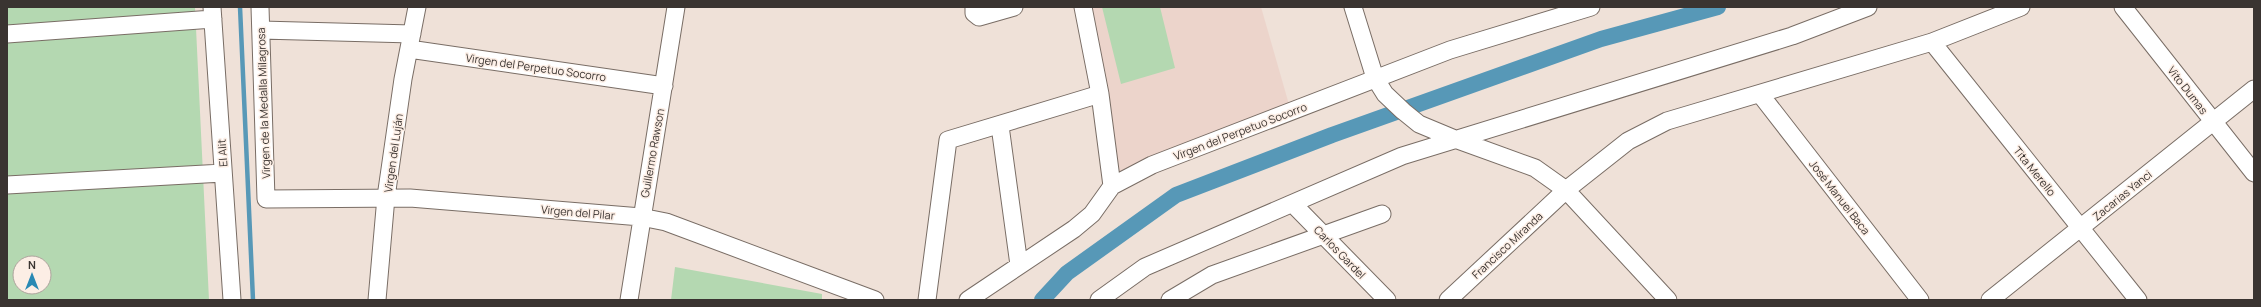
<svg xmlns="http://www.w3.org/2000/svg" width="2261" height="307" font-family="Manrope,sans-serif">
<rect width="100%" height="100%" fill="#efe1d8"/>
<path fill="#ecd4cb" d="M1086,7H1261L1290,108L1118,179Z"/>
<path fill="#b4d8b1" fill-rule="evenodd" d="M7,7H195L209,300H7ZM20,263H44V287H20Z
M1102,7H1160L1175,68L1121,84Z
M675,267L822,294V300H671Z"/>
<g fill="none" stroke-linecap="round" stroke-linejoin="round">
<path stroke="#5798b7" stroke-width="4.5" d="M240,7L253,300"/>
<path stroke="#5798b7" stroke-width="16" d="M1042,300L1067,273L1176,195L1332,135L1601,39L1718,7"/>
<defs>
<path id="minor" d="M212,7L232,300
M260,7L266,199L410,198L641,217L666,222L875,300
M974,7V13L979,17L1014,7
M1083,7L1100,94L1112,186
M1353,7L1375,78L1385,94L1403,111L1419,124L1455,139L1535,168L1566,190L1668,300
M2123,7L2254,173
M261,30L412,34
M7,34L213,19
M1932,42L2138,300
M409,49L664,86
M1760,94L1920,300
M1000,126L1019,265
M7,185L223,173
M1293,204L1387,300
M377,300L386,197L403,79L417,7
M629,300L676,7
M927,300L948,140L1100,94
M968,300L1074,229L1092,214L1112,186L1152,165L1450,50L1591,7
M1099,300L1145,267L1402,156L1792,36L1868,7
M1170,300L1212,275L1382,214
M1448,300L1566,190L1628,141L1667,121L1932,42L2021,7
M1990,300L2254,89"/>
</defs>
<use href="#minor" stroke="#796d65" stroke-width="19"/>
<use href="#minor" stroke="#fff" stroke-width="17"/>
</g>
<g text-anchor="middle" dominant-baseline="central" stroke-width="3" stroke-linejoin="round" paint-order="stroke">
<g font-size="11" fill="#3a3431" stroke="#fceee5">
<text transform="translate(536 67) rotate(8)">Virgen del Perpetuo Socorro</text>
<text transform="translate(2188 90) rotate(52)">Vito Dumas</text>
<text transform="translate(263 103) rotate(-92)">Virgen de la Medalla Milagrosa</text>
<text transform="translate(1240 131) rotate(-21)">Virgen del Perpetuo Socorro</text>
<text transform="translate(222 153) rotate(-94)">El Alit</text>
<text transform="translate(393 153) rotate(-82)">Virgen del Luján</text>
<text transform="translate(652 153) rotate(-80)">Guillermo Rawson</text>
<text transform="translate(2035 171) rotate(51)">Tita Merello</text>
<text transform="translate(2122 195) rotate(-39)">Zacarias Yanci</text>
<text transform="translate(1840 197) rotate(52)">José Manuel Baca</text>
<text transform="translate(578 212) rotate(5)">Virgen del Pilar</text>
<text transform="translate(1507 245) rotate(-43)">Francisco Miranda</text>
<text transform="translate(1340 252) rotate(46)">Carlos Gardel</text>
</g>
</g>
<rect width="2261" height="307" fill="none" stroke="#3a3431" stroke-width="16"/>
<g transform="translate(32 275)"><circle r="19" fill="#fceee5" stroke="#aea49d"/>
<path d="M0-3L7 15L0 10L-7 15Z" fill="#2989b4"/>
<text y="-6" font-size="11" font-weight="bold" text-anchor="middle" fill="#3a3431">N</text>
</g>
</svg>
